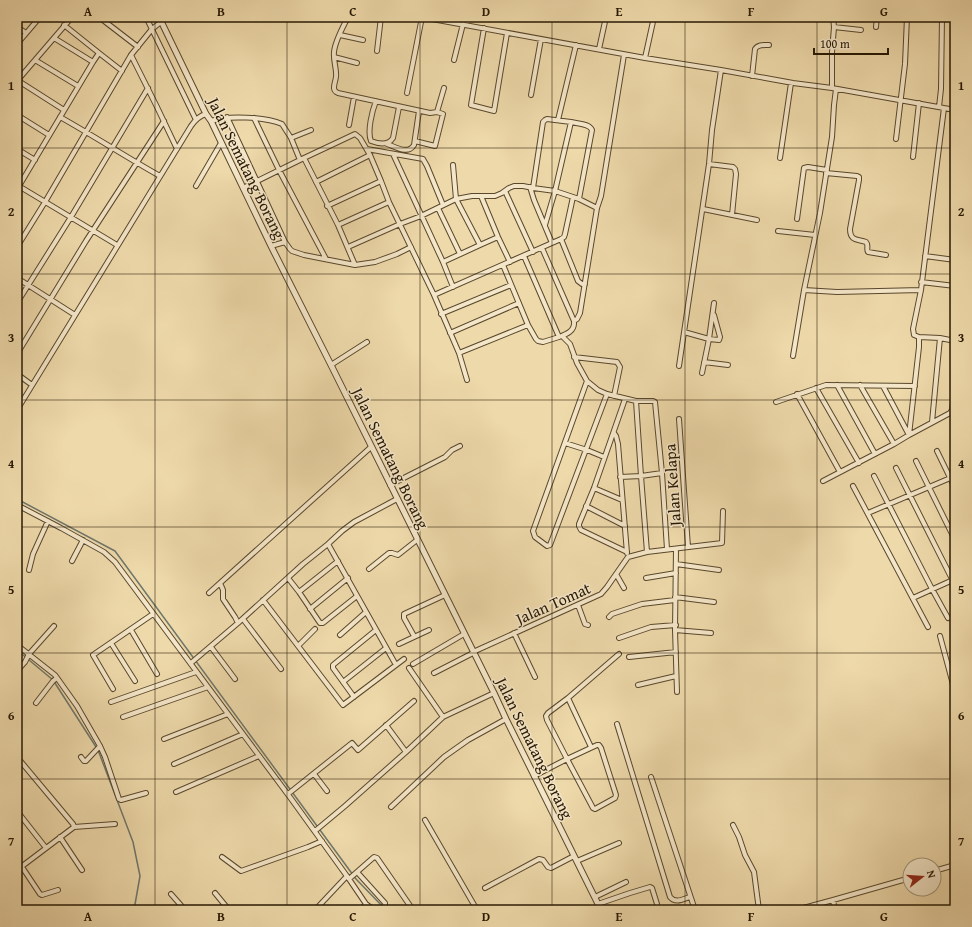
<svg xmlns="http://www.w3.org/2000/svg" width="972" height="927" font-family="'Gentium Book Plus',serif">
<rect width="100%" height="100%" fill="#eed9aa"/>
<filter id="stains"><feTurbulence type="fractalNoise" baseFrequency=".005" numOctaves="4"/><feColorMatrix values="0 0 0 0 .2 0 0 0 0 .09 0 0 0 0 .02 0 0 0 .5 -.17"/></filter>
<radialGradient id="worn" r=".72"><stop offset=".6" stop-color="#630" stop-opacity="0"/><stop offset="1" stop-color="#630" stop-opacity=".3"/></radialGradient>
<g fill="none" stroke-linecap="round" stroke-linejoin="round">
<path stroke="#6e776d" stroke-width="1.5" d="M17,499L115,551L356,879L386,910
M17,650L53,680L98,750L133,842L140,876L134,910"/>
<defs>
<path id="minor" d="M30,17L36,21
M99,17L138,47
M146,17L196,120
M348,17C343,27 335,41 334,52C333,61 337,69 336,77C335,84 331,90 338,93L430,113L437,112L444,88
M421,17L645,58L721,70L793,83L832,88L955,110
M64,25L99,53
M17,27L26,33
M834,27L861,30
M876,27L877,17
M484,28L471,105L494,111L507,33
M340,35L363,40
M54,38L93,62
M17,44L40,17
M599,49L606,17
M377,51L381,17
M131,55L157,107L177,149
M334,57L357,63
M645,58L654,17
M35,60L78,86
M454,60L463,24
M752,76L755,49C758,44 764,45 769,45
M17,80L64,110
M17,81L72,17
M832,88V52L834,27L833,17
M407,93L422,17
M531,95L541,39
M376,101C372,111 367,132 371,141C379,144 388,146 393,138L399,107
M939,107L941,89L942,17
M17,115L49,135
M60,117C94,136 126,157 160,176
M227,117L285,242L290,249L292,251L304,255L355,265L375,262L397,254L411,247
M254,118L279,170L326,259
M558,120L576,45
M211,121C228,115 265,117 282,124L291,138L300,160
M571,122C578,124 589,123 592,130L579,199
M349,125L354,97
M291,138L311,130
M896,139L905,64L907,17
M415,141L435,146L443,114L437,112
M387,144C396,147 408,155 414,145L419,111
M17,149L35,160
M367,149L423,159L427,166L443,205
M393,154L443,262L480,245L456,199L453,165
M913,157L919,103
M304,158L355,134L360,138L370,155L381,181L389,202L434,295L561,239L564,237L565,234L573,197
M780,158L791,83
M709,164L733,167L735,169L736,174L732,215
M826,173L857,176L859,177V180L850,229C850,241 857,239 866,242C869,245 866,249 868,252L886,255
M316,182L370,155
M17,185L117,245
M19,186L93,62L99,53L122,71
M196,186L221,143
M530,187L534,200L552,243
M243,188L247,186L304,158L338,225L355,265
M505,191L533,252
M481,196H495L502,193L509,188L514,186H523L533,188L555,191L571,122L547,119L545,120L543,122L533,188
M327,206L381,181
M438,208L460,254
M703,209L757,220
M797,219L804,168L808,167L827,170
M338,225L389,202
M545,225L555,191L579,199L597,208L601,196L624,55
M778,231L815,235
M561,239L578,281L582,284H585
M480,245L498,237
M271,246L285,242
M17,247L45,202L131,55L152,29L161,22
M348,247L400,224L421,216L456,199L472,196H481L498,237L510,262
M542,248L574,321L577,319L580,313L597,208
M524,256L559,337C567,334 575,331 574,321
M925,256L955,260
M443,262L453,287
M503,265L528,325L536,339L538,341L543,342L559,337
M17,278L75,315
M921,282L955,286
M804,290L837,292L921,290L944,108
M434,295L459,353L528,325
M17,303L71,217L148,88
M441,314L511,285
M684,332L709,339L719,340L720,337L714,315
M450,333L519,303
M562,336L570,344L577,363L587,381L598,390L607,394L636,401H653L655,402L662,473L667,549
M919,337L940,338L955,341
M459,353L467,380
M17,354L86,241L164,121
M793,356L804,290L820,213L832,137L834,105L836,89
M574,357L617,362L620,367L614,396
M704,362L728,365
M331,365L367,342
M679,366L709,164L712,130L721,70
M702,373L709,339L714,303
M17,374L32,385
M587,381L533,531L535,537L547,546L550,545L607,394
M837,385L875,454
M860,385L894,444
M883,386L909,435L950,413L952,410L955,387
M816,388L859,463
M797,394L840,472
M625,399L594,488L579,524V526L581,530L627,552
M636,401L641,476L647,552
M776,402L826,385L915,386
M17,410L191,126C195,120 199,116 206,114
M679,419L688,547
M932,422L940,338
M614,433L616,436L618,444L627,553
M565,443L587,450L604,457
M937,451L955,488
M916,461L955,540
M896,468L955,585
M874,476L932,589L948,618
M620,477L641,476L662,473
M823,481L894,444L909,435L919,347V337L914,335L913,329L921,290
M390,485L445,457L452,450L460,446
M853,486L928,627
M594,488L622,500
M17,505L61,528L104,552L115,562L292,800L349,879L366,904L374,910
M586,506L625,526
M868,513L955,476
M328,544L396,665
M676,549L675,630L677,692
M72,561L83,540
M676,564L719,570
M369,569L389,553H392L398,555L417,540
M29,570L33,554L48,521
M616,574L624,588
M288,578L299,592L320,623H323L357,596
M646,578L676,573
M220,583L223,590V599L235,617L238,623
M299,592L338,561
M209,593L371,447
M675,597L714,602
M913,598L955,579
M263,600L343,705L404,659
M578,605L585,624L588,625
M310,609L348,578
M609,617L612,614L642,604L675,600
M243,619L281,669
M131,630L157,674
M675,630L711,633
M514,633L535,677
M340,635L366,612
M414,636L404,618V614L445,595
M940,636L955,692
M619,638L651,627L676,625
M111,643L135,681
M399,644L429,630
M17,645L55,675L77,706L100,746L105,757L119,799L121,800L146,793
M298,646L315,629
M211,647L235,679
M473,652L601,594L607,587L628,557L647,552L722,543L723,511
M629,657L676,652
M191,663L238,623L303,564L328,544L342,531L354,522L397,499
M413,664L464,634
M409,668L443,717
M17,671L25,662L29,654L54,626
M434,673L473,653
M343,682L386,648
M638,685L676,676
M113,689L93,655L153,614
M354,697L333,668V665L376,630
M568,698L591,747
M111,702L196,672
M36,703L53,681L57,678
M123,717L208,687
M617,724L670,897C676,904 683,899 690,897
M386,725L406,752L443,717L494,693
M164,739L228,714
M597,745H599L601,748L616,795L615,798L595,809L593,808L567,759Z
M17,757L73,824L74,827L17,870
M81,757L84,761H86L100,746
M174,764L243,734
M314,774L327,791
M534,776L567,759L547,720L546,716L548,713L568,698L619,654
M651,777L695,910
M176,792L259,756
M288,794L352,743L358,750L414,701
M391,807L444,757L468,740L506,719
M17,811L46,848
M425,820L477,910
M733,825L739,837L745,855L754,872L759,910
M74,827L115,824
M315,831L345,806L406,752
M60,837L82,870
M222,857L241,871L308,847L322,841
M577,861L619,843
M22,867L40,894L42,895L58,890
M934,871L955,865
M357,872L385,903V907L381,910
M349,879L374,857L377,858L413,910
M485,888L539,859L543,860L548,867L551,868L574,856
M215,893L229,910
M171,894L185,910
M595,897L626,882
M833,900L835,910
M598,904L630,893L650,887L652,888L657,904
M315,910L347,876
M361,910L366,904
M796,910L833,900L910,878"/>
<path id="tertiary" d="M159,17L206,114L211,121L271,246L331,365L494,693L506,719L601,910"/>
</defs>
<use href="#minor" stroke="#59482d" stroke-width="6"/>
<use href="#tertiary" stroke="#59482d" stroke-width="7"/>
<use href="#minor" stroke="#f4e6c8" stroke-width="4"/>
<use href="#tertiary" stroke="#f4e6c8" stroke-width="5"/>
</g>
<path fill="none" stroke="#271803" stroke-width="1" stroke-opacity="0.55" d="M155,17V910M287,17V910M420,17V910M552,17V910M685,17V910M817,17V910M17,148H955M17,274H955M17,400H955M17,527H955M17,653H955M17,779H955"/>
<g text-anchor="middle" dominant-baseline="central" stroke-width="3" stroke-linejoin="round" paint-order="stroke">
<g font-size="16" fill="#271803" stroke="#f4e6c8">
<text transform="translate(247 168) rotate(64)">Jalan Sematang Borang</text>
<text transform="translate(391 458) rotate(64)">Jalan Sematang Borang</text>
<text transform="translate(672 485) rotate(-94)">Jalan Kelapa</text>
<text transform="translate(553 603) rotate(-24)">Jalan Tomat</text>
<text transform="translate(535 748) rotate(64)">Jalan Sematang Borang</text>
</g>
</g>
<rect width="972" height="927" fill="none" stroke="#eed9aa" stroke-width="44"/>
<g transform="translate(922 877) rotate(73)"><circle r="19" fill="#f4e6c8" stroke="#a29479"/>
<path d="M0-3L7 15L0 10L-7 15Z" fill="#8f2418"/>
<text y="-6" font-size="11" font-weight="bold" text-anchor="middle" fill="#271803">N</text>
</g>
<path d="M814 48v6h74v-6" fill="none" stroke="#271803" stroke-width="2"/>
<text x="820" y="48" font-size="12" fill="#271803" stroke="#f4e6c8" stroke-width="3" paint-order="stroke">100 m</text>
<rect x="22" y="22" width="928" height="883" fill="none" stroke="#271803" stroke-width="1.5"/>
<g font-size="13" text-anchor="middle" font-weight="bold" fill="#271803">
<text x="88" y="16">A</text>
<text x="221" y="16">B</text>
<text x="353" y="16">C</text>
<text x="486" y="16">D</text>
<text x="619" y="16">E</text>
<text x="751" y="16">F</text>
<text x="884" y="16">G</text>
<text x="11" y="90">1</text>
<text x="961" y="90">1</text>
<text x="11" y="216">2</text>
<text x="961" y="216">2</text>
<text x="11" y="342">3</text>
<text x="961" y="342">3</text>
<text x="11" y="468">4</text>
<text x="961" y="468">4</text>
<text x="11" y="594">5</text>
<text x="961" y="594">5</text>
<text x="11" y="720">6</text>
<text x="961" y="720">6</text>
<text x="11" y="846">7</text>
<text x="961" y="846">7</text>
<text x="88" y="921">A</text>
<text x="221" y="921">B</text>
<text x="353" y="921">C</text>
<text x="486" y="921">D</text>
<text x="619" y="921">E</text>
<text x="751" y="921">F</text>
<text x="884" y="921">G</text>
</g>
<rect width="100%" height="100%" filter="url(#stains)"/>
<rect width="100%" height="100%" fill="url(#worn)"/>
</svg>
